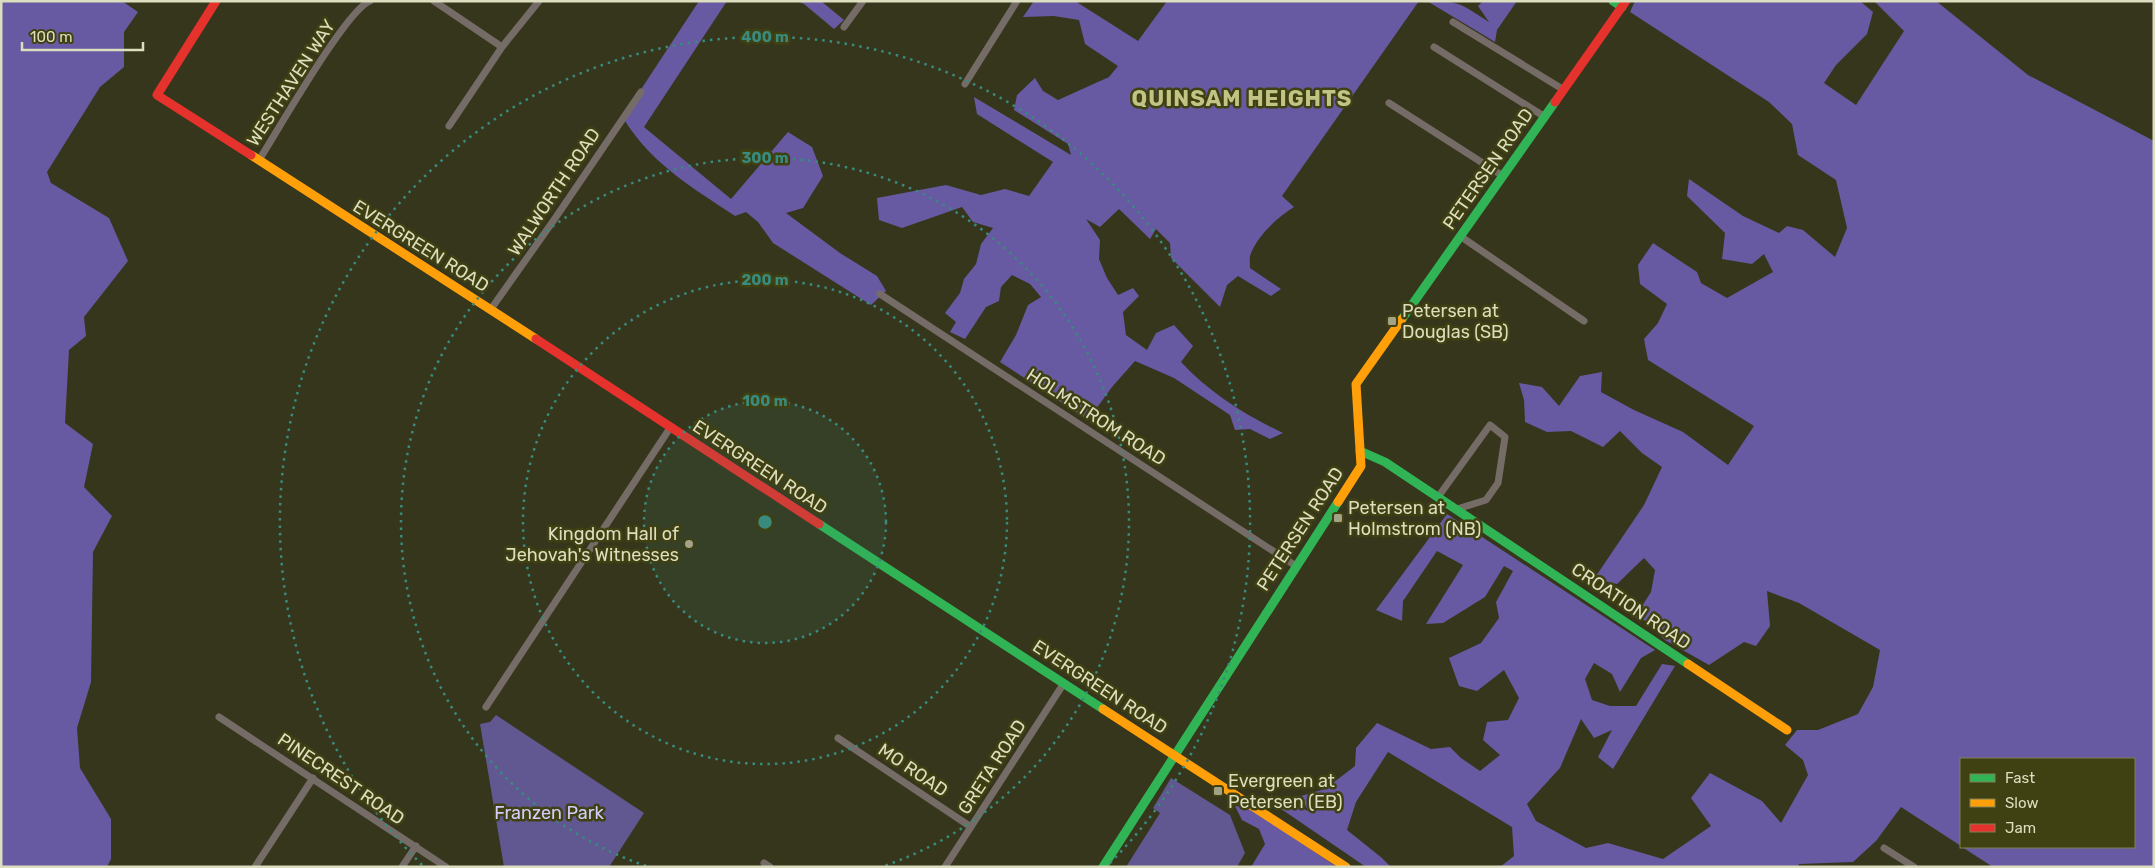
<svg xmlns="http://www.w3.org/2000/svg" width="2155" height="868" font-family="Rubik,sans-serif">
<rect width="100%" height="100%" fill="#36361c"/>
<path fill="#615791" d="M496,715L644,813L609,867H504L480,724L490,722Z
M1171,778L1230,815L1245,853L1237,867H1126L1160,813L1153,808Z"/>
<path fill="#6759a2" d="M1,1H122L138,12L124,32V67L100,87L47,172L51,183L109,218L128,261L84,317L86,336L69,350L65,423L93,444L84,487L112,516L93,552L91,682L77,728L80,768L111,819V859L107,867H1Z
M699,1H727L644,127L731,199L788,132L812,147L823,176L803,208L786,213L840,253L877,276L886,291L871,305L773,243L758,222L746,212L735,216C693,188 653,165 625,121L638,94Z
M797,1H821L844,20L834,29L804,4Z
M1034,1H1075L1138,41L1167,1H1419L1282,196L1294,207C1278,217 1259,234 1251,253C1249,257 1250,264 1250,268L1281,289L1271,296L1238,276L1227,285L1220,307L1171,258L1170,243L1156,229L1150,239L1119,209L1100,227L1086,219L1100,240L1099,259L1107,278L1118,295L1133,288L1139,296L1123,312L1126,335L1147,350L1156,333L1174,325L1193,346L1181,362C1210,393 1245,415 1283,433L1270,439L1250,429L1235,430L1230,415L1174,378L1135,361L1112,387L1088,420L1000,362L1016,335L1028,305L1041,297L1030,284L1012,275L1001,287L999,301L986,307L965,339L950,332L956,322L945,313L960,293L964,279L976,264L981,244L993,228L973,222L962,207L902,228L879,220L877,198L946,185L981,195L1005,189L1029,196L1053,162L977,114L974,97L1071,155L1068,144L1014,110L1017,95L1035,78L1043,91L1058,100L1109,77L1118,66L1085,44L1079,20L1054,16L1023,17Z
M1427,1C1461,1 1461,4 1489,22L1478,6L1483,1H1517L1497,30L1495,42Z
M1635,1H1860L1873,12L1867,34L1836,65L1824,83L1856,105L1904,31L1874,1H1936L2028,75L2154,141V867H1993L1962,847H2134V759H1961V846L1901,807L1876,841L1853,862L1799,864L1798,867H1500L1514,856L1512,827L1388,752L1356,802L1347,830L1382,858L1391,867H1366L1271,802V795L1308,811L1301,796L1325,789L1355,766L1356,748L1377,723L1431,749L1450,747L1461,758L1480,771L1500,755L1483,740L1487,722L1508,720L1519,698L1504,670L1477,691L1459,686L1449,658L1481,643L1499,618L1496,602L1513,571L1504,566L1485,597L1443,623L1426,624L1463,565L1437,551L1403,601L1402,621L1376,610L1447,514L1655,650L1641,658L1620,692L1612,674L1594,663L1585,679L1592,700L1610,706H1636L1662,664L1675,666L1613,769L1598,757L1612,730L1594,738L1581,719L1560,768L1527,804L1536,821L1586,848L1608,843L1663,859L1711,826L1691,798L1710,773L1762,801L1781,823L1808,775L1803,760L1785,745L1797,730H1818L1858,714L1873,687L1880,650L1799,603L1767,591L1770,626L1756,646L1744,642L1709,665L1665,640L1646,621L1635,617L1651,592L1655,570L1644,558L1617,584L1594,579L1644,505L1662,467L1642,453L1620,431L1603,447L1571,431L1547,432L1525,422L1524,400L1519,383L1542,387L1559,406L1580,376L1602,372L1601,392L1634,410L1683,432L1728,465L1754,426L1648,360L1644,339L1658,323L1667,304L1640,284L1638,265L1653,243L1697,272L1701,283L1727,298L1773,272L1764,254L1752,264L1722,259L1725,233L1687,196L1689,179L1743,216L1779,233L1787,226L1803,230L1835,257L1847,228L1836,180L1798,155L1792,124L1769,102L1630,12Z
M1235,806L1249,808L1337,867H1251L1265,844L1259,829L1242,820Z"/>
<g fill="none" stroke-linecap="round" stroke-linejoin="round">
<path stroke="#766c67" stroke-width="7" d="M434,1L502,47
M1453,22L1564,90
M844,27L863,1
M1434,47L1545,117
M965,84L1017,1
M1389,103L1503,176
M449,126L502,47L539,1
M259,160C277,132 346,10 370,1
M1460,236L1584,321
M880,294L1296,566
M491,309L556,217L641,92
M1438,497L1490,425L1505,437L1498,483L1486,500L1457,509
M486,707L670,428
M219,717L446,867
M838,738L971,827
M1884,848L1914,867
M764,863L770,867
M255,867L313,778
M402,867L416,846
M945,867L1064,683"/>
<path stroke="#30b455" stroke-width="9" d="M1613,1L1622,7
M1402,319L1555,102
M1360,451L1385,462L1688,664
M819,524L1103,709
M1103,867L1338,502"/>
<path stroke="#ff9f0a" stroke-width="9" d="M251,155L536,339
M1338,502L1361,466L1356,384L1402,319
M1688,664L1787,730
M1103,709L1346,867"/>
<path stroke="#e5322d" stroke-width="9" d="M216,1L157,95L251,155
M1555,102L1626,1
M536,339L819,524"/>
</g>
<circle cx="765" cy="522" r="121" fill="#388b7e" fill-opacity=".12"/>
<g fill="none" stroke="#388b7e" stroke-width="2.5" stroke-dasharray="2.5 5">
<circle cx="765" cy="522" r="121"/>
<circle cx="765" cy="522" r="242"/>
<path d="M646 866A364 364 0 1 1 884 866"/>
<path d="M422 865A485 485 0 1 1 1108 865"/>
</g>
<g fill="#a2a386" stroke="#404112" stroke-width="2">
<rect x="1387" y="316" width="10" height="10" rx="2.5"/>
<rect x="1333" y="513" width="10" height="10" rx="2.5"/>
<circle cx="689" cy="544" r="5"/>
<rect x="1213" y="786" width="10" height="10" rx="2.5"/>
</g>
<g text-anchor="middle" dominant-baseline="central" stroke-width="5" stroke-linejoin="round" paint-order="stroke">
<g font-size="18" fill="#dcdebf" stroke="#404112">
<text transform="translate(291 83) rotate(-57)">WESTHAVEN WAY</text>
<text transform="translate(1488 169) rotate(-55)">PETERSEN ROAD</text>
<text transform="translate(554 192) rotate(-56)">WALWORTH ROAD</text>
<text transform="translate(421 246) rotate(32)">EVERGREEN ROAD</text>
<text transform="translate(1096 417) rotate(33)">HOLMSTROM ROAD</text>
<text transform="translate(760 467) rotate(33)">EVERGREEN ROAD</text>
<text transform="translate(1300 529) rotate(-57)">PETERSEN ROAD</text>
<text transform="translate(1631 606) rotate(34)">CROATION ROAD</text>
<text transform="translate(1100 687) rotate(33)">EVERGREEN ROAD</text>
<text transform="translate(992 767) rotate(-57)">GRETA ROAD</text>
<text transform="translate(913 770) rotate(34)">MO ROAD</text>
<text transform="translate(341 779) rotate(34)">PINECREST ROAD</text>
</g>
<g font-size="18" fill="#dcdebf" stroke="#404112" text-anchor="start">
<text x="1402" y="311">Petersen at<tspan x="1402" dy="21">Douglas (SB)</tspan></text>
<text x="1348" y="508">Petersen at<tspan x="1348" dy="21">Holmstrom (NB)</tspan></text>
<text x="679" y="534" text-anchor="end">Kingdom Hall of<tspan x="679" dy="21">Jehovah's Witnesses</tspan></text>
<text x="1228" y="781">Evergreen at<tspan x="1228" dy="21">Petersen (EB)</tspan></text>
</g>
<g font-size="18" fill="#d2cdfd" stroke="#404112">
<text x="549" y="813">Franzen Park</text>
</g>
<g font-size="22" font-weight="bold" letter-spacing="1" fill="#c1c485" stroke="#404112">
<text x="1242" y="98">QUINSAM HEIGHTS</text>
</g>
</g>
<circle cx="765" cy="522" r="8" fill="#388b7e" stroke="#404112" stroke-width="2.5"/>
<g font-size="15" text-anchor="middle" font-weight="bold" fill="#388b7e" stroke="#404112" stroke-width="5" stroke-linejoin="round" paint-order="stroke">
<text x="765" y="42">400 m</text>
<text x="765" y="163">300 m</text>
<text x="765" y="285">200 m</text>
<text x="765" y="406">100 m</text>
</g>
<rect width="2155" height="868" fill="none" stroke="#dcdebf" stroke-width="5"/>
<rect x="1960" y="758" width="175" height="90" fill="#404112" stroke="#7e8057"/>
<rect x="1970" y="774" width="25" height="8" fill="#30b455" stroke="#7e8057"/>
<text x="2005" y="783" font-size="15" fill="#dcdebf">Fast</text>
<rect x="1970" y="799" width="25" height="8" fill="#ff9f0a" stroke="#7e8057"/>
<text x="2005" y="808" font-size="15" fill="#dcdebf">Slow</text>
<rect x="1970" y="824" width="25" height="8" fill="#e5322d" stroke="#7e8057"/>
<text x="2005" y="833" font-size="15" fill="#dcdebf">Jam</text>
<path d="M22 42v8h121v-8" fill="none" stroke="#dcdebf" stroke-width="2.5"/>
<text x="30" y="42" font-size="15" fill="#dcdebf" stroke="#404112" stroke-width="4" paint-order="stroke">100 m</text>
</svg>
